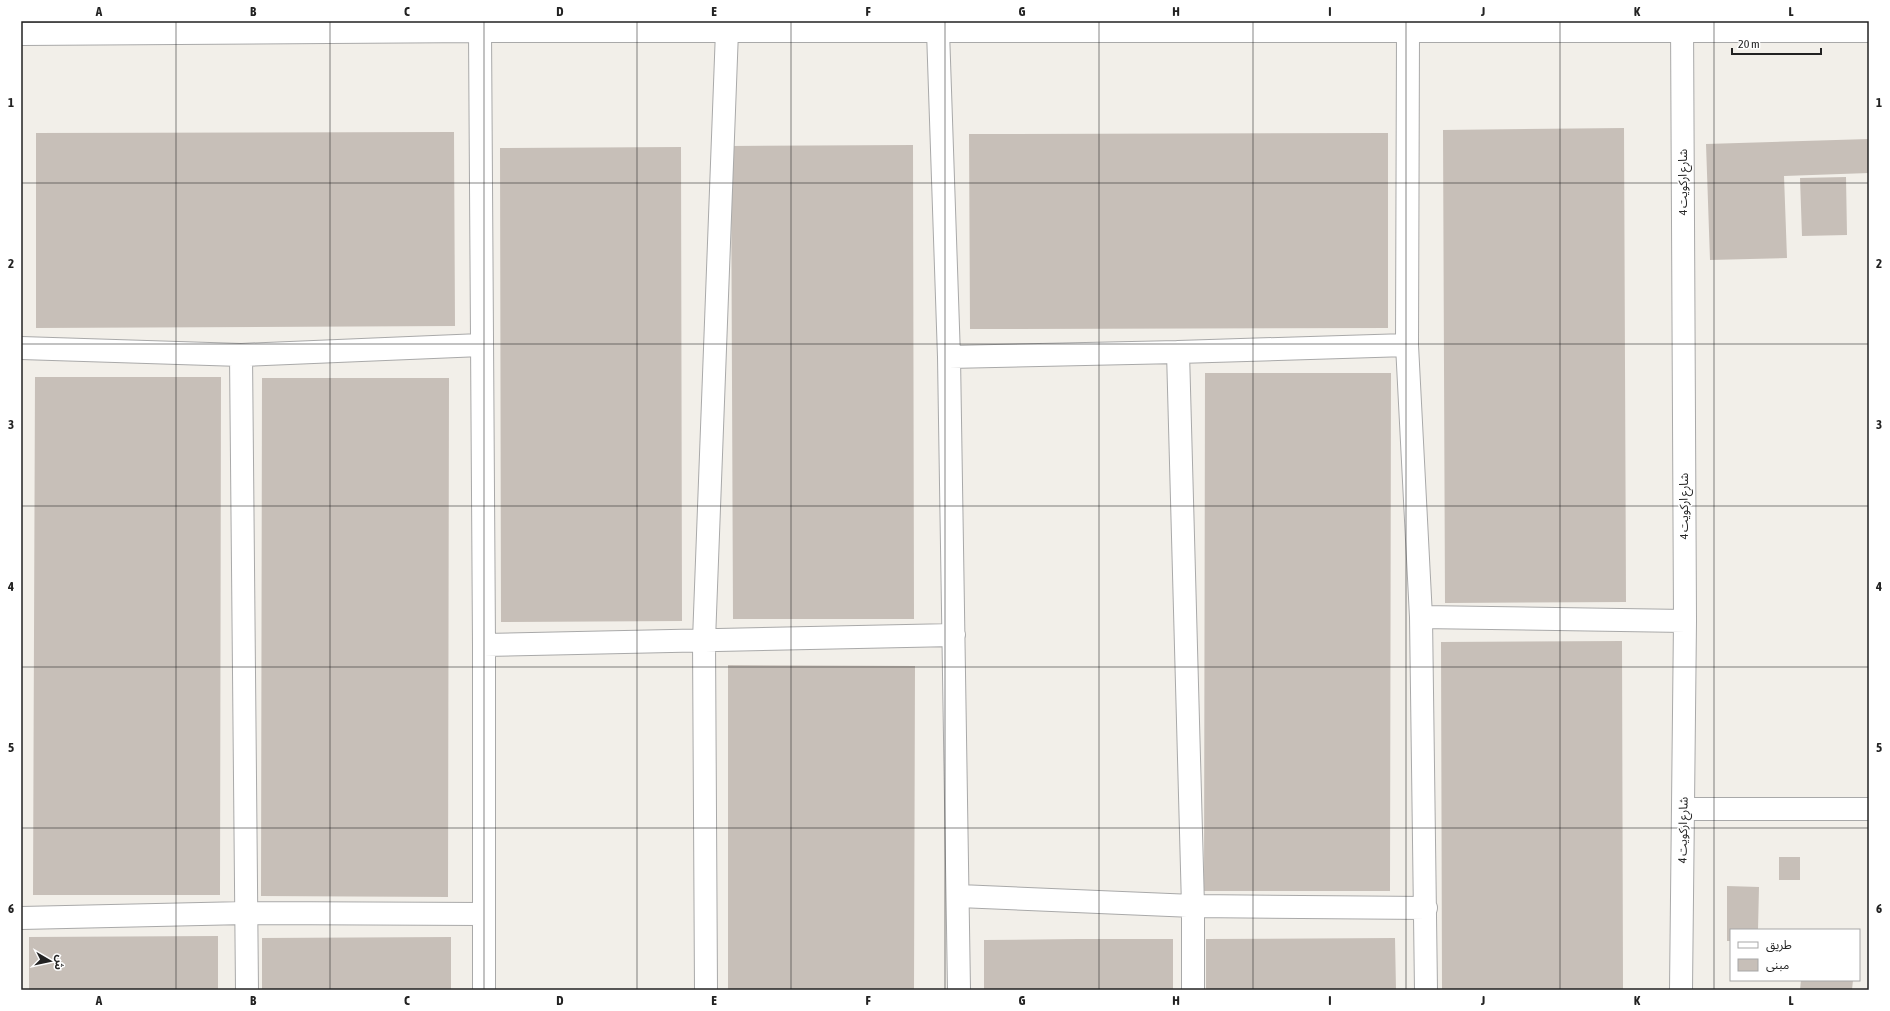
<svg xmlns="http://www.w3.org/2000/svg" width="1890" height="1011" font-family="'Asap Condensed','Noto Sans Arabic',sans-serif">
<rect width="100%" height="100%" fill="#f2efe9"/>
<path fill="#c7bfb8" d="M1624,128L1626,602L1445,603L1443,130Z
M454,132L455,326L36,328V133Z
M1388,133V328L970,329L969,134Z
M1869,139V173L1784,176L1787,258L1710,260L1706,144Z
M913,145L914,619H733L731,146Z
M681,147L682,621L501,622L500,148Z
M1846,177L1847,235L1802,236L1800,178Z
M1205,373H1391L1390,891H1204Z
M35,377H221L220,895H33Z
M262,378H449L448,897L261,896Z
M1622,641L1623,990H1442L1441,642Z
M728,665L915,666L914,990H728Z
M1779,857H1800V880H1779Z
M1727,886L1759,887L1758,930H1731V941H1727Z
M218,936V990H29V937Z
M451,937V990H262V938Z
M1395,938L1396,990H1206V939Z
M1078,939H1173V990H984V940Z
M1801,980H1853L1852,990H1800Z"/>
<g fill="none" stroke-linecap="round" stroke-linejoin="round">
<defs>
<path id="minor" d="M480,31L484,645V990
M938,31L949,357L959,990
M1408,31L1407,345L1421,617L1426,990
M21,34L480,31H1869
M21,348L241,355L481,345
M1178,352L1193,906V990
M241,355L247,990
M949,357L1178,352L1407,345
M1421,617L1685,621
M484,645L954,635
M1684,809H1869
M959,896L1193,906L1426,908
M21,918L246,913L484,914
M706,990L704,640L727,31
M1681,990L1685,621L1682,21"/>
</defs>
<use href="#minor" stroke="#a9a9a9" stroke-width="24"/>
<use href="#minor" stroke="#fff" stroke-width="22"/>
</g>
<path fill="none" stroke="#222" stroke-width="1" stroke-opacity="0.55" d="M176,21V990M330,21V990M484,21V990M637,21V990M791,21V990M945,21V990M1099,21V990M1253,21V990M1406,21V990M1560,21V990M1714,21V990M21,183H1869M21,344H1869M21,506H1869M21,667H1869M21,828H1869"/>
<g text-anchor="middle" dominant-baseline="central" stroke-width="3" stroke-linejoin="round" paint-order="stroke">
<g font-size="12" fill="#222" stroke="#fff">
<text transform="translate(1683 182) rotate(-90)">شارع اركويت 4</text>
<text transform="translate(1684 506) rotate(-90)">شارع اركويت 4</text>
<text transform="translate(1683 830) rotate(-89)">شارع اركويت 4</text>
</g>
</g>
<rect width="1890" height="1011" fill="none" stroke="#ffffff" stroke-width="44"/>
<rect x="1730" y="929" width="130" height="52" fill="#ffffff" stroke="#a7a7a7"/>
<rect x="1738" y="942" width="20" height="6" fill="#ffffff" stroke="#a7a7a7"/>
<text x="1766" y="949" font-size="12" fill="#222222">طريق</text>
<rect x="1738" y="959" width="20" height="12" fill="#c7bfb8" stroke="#a7a7a7"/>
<text x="1766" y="969" font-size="12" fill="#222222">مبنى</text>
<g transform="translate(50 961) rotate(99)" stroke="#ffffff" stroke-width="3" paint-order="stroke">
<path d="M0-3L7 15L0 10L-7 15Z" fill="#222222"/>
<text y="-6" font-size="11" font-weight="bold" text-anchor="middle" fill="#222222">ش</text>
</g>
<path d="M1732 48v6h89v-6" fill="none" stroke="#222222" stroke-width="2"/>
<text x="1738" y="48" font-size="12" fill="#222222" stroke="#ffffff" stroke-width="3" paint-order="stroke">20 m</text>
<rect x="22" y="22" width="1846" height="967" fill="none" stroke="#222" stroke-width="1.5"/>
<g font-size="13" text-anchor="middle" font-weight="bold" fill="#222">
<text x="99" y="16">A</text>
<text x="253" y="16">B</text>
<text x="407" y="16">C</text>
<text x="560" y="16">D</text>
<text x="714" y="16">E</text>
<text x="868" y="16">F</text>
<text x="1022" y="16">G</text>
<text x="1176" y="16">H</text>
<text x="1330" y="16">I</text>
<text x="1483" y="16">J</text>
<text x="1637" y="16">K</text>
<text x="1791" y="16">L</text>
<text x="11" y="107">1</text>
<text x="1879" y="107">1</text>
<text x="11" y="268">2</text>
<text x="1879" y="268">2</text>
<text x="11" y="429">3</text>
<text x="1879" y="429">3</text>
<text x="11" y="591">4</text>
<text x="1879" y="591">4</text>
<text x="11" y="752">5</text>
<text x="1879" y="752">5</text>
<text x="11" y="913">6</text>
<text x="1879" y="913">6</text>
<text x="99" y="1005">A</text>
<text x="253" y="1005">B</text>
<text x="407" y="1005">C</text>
<text x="560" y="1005">D</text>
<text x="714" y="1005">E</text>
<text x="868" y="1005">F</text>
<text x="1022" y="1005">G</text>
<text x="1176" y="1005">H</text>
<text x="1330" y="1005">I</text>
<text x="1483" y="1005">J</text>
<text x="1637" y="1005">K</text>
<text x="1791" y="1005">L</text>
</g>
</svg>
